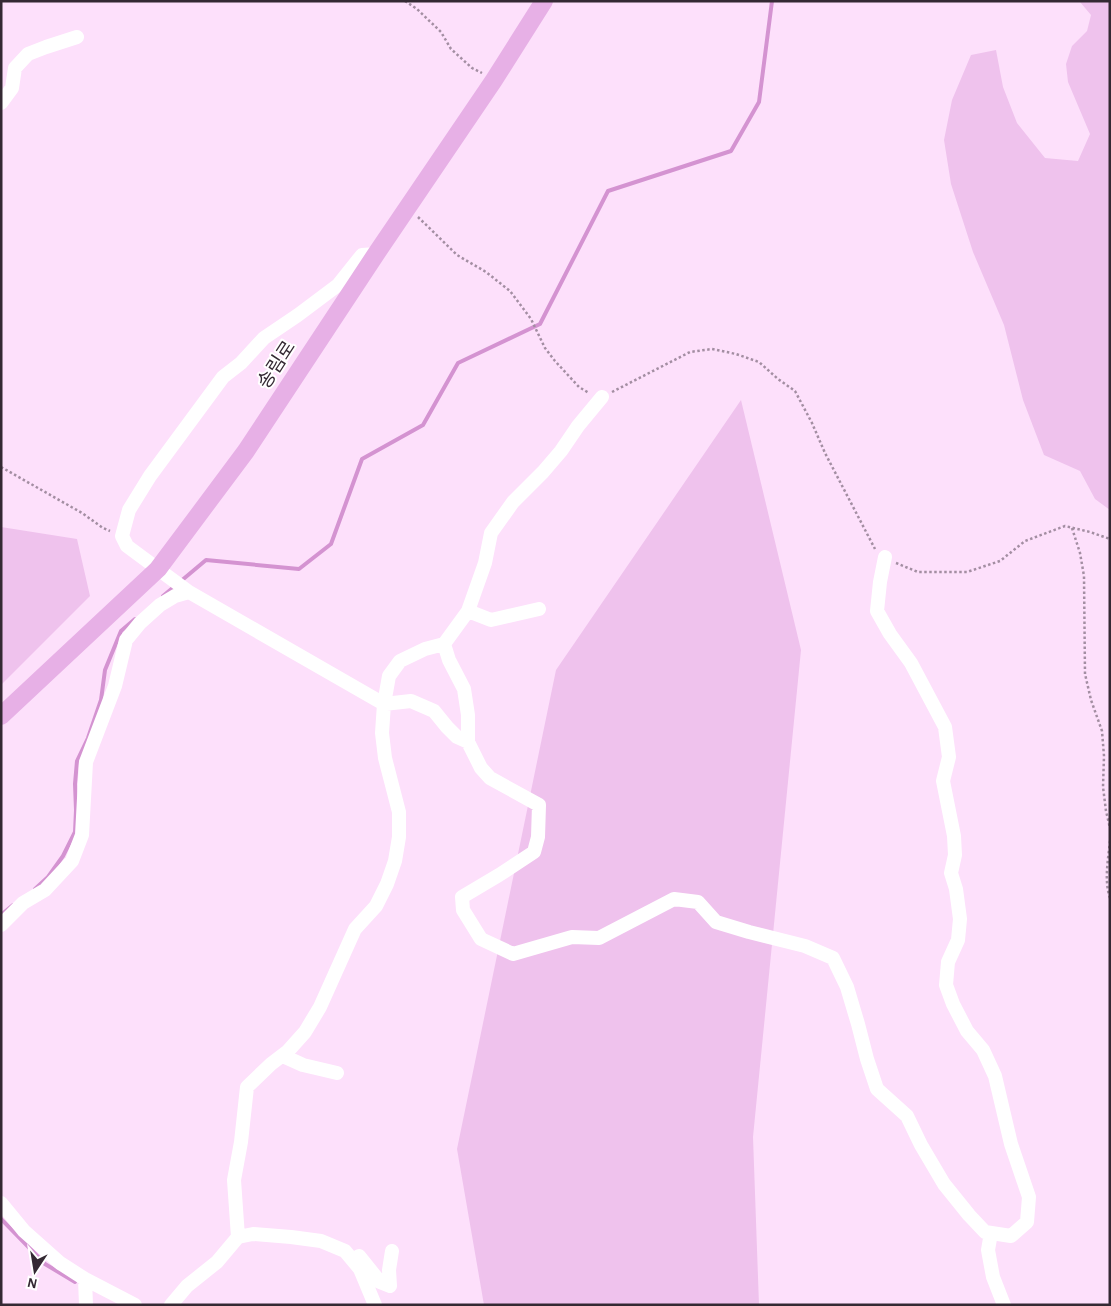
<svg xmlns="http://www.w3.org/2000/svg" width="1111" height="1306" font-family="'Alegreya Sans','Noto Sans KR',sans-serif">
<rect width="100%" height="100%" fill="#fde0fb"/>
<path fill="#efc2ed" d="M1076,1H1110V510L1095,499L1080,471L1044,455L1023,400L1004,325L973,252L951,184L944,140L952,100L971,55L996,50L1003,87L1017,123L1045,158L1078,161L1090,134L1068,82L1066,64L1072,46L1087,31L1091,15L1080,2Z
M741,400L801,650L753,1137L759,1305H484L457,1149L556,670Z
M1,527L77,539L90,596L1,685Z"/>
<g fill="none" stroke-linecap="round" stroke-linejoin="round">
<path stroke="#d493d1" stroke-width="4" d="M181,581L206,560L299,569L331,544L362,459L423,425L458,363L540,324L608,191L731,151L759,102L772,1
M163,596L175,586
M35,889L48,877L63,856L75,832L76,810L75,784L77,761L88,738L101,700L105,670L121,631L135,619
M1,915L13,905
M1,1219L45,1264L75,1282"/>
<path stroke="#a38ea2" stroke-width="2.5" stroke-dasharray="2.5 2.5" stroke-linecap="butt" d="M405,1L417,9L441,32L451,49L472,68L482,73
M418,217L457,255L486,272L510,291L531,319L545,348L555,361L579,387L589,393
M612,392L690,352L712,349L736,354L759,362L778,379L795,391L812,423L825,453L875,549
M1,467L82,513L103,528L110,531
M1072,528L1080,553L1084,576L1085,674L1091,700L1102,731L1104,756L1103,787L1106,811L1110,828
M896,563L918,572H967L1000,561L1025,541L1065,526L1090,532L1110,539
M1110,841C1108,860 1104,881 1110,898"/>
<path stroke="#fff" stroke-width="14" d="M1,103L12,88L15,68L28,54L46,47L77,37
M376,254L362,255L338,285L298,315L264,338L241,363L223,377L150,476L129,510L122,536L127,546L189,592L384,704L411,701L434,711L447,727L457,737L468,742L481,768L490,778L539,805L538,837L534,852L499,875L462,897L463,910L481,939L513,954L572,937L599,938L674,899L698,902L716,922L749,932L805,946L833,958L847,987L858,1024L867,1059L877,1089L907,1116L921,1145L944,1184L969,1215L985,1232L1011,1236L1027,1222L1029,1197L1011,1144L995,1076L983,1050L967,1031L953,1004L946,985L948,962L958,940L960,919L956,889L951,873L955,855L954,836L943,781L949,757L945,727L911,663L890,634L877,611L880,582L885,557
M468,611L491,620L539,609
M468,742V715L464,689L449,660L444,644L468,611L485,563L491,533L513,502L543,472L561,451L578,426L602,397
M1,925L23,903L45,890L72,861L82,835L86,762L115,686L126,640L140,623L160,605L175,596L189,592
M283,1056L303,1065L337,1073
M1,1203L24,1231L60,1263L85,1279L135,1305
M991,1233L988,1250L993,1277L1004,1305
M238,1237L253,1234L291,1237L321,1241L345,1251L360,1269L375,1305
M359,1256L380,1282L390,1286L389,1270L392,1251
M85,1279L86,1305
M171,1305L187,1286L217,1262L238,1237L234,1180L241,1142L247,1087L271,1064L288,1051L305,1032L320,1007L355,929L376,906L387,884L395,861L399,837V812L385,758L382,733L384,704L389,676L400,661L425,649L444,644"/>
<path stroke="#e7b0e6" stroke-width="18" d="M1,716L158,569L246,451L376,254L494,80L544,1"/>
</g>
<g text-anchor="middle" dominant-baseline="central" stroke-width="4" stroke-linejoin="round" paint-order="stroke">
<g font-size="19" fill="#342933" stroke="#fff">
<text transform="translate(277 365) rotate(-57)">송림로</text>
</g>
</g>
<rect width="1111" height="1306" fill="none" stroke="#342933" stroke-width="5"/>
<g transform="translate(35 1271) rotate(192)" stroke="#ffffff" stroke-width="4" paint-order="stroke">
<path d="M0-4L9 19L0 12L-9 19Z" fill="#342933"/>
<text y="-8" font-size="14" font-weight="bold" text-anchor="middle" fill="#342933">N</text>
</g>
</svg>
